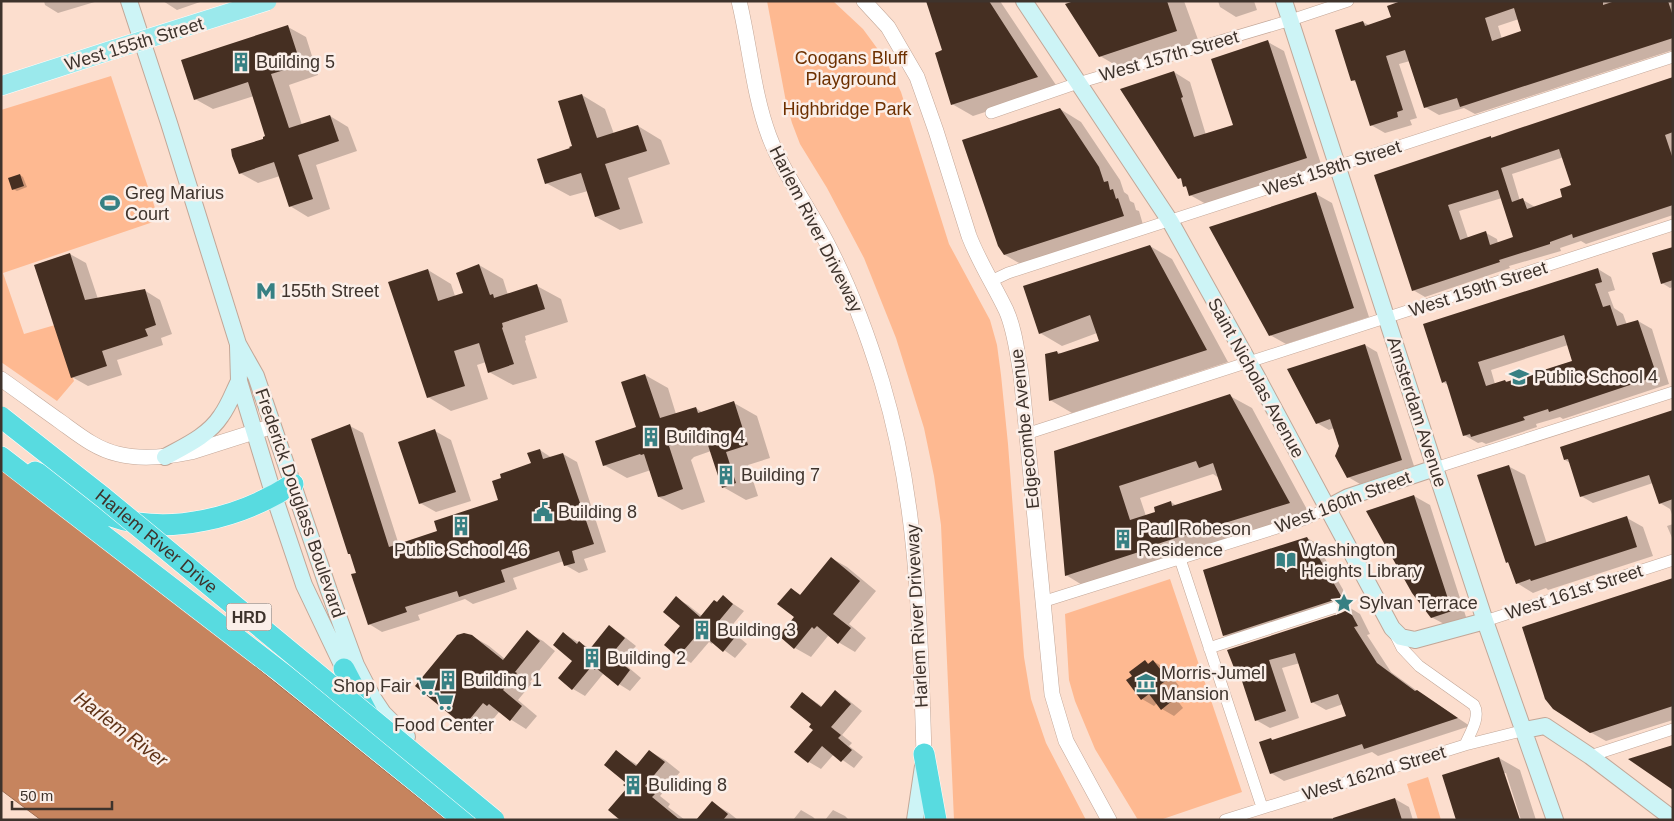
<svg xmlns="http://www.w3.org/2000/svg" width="1674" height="821" font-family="Helvetica,sans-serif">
<rect width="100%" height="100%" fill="#fcdece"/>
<path fill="#feb991" d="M767,1H833L863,29L885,59L901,92L949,244L990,320L997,345L1001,375L1008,444L1024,657L1031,699L1046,743L1086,820H954L941,525L934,476L924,428L896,338L864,258L827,188L800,144L792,123L786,102Z
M111,76L159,220L3,273L24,334L55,325L74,381L57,401L1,362V110Z
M1170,579L1242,792L1160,820H1138L1095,749L1075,701L1069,680L1065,614Z
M1428,777L1441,820H1418L1407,784Z"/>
<path fill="#c6845e" stroke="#9d6c4f" d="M1,470L236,651L446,820H41L1,790Z"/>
<path fill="#0003" fill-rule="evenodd" d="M44,1H98L58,13L45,5Z
M163,1H203L177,10Z
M928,1H1000L1058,88L973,116L952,104L944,51Z
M1095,1H1184L1200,45L1124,70L1100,56Z
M1218,1H1254L1257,10L1236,17L1220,7Z
M1405,1H1673V50L1475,114L1464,108L1439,115L1425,107L1410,61L1399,64L1417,118L1410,120L1412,125L1385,133L1371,125L1357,83L1352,80L1363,22L1369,25L1392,18ZM1519,19L1523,32L1502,39L1498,26Z
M288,27L306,37L318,75L289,85L302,125L330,116L348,127L357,151L316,165L330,209L308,217L290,206L280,176L258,183L240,173L267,137L254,96L213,109L195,99Z
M1268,42L1284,51L1322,167L1206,204L1190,195L1188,188L1184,186L1182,179L1179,178L1174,72L1190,82L1206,135L1234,126Z
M1673,79V215L1586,244L1581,241L1560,248L1561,251L1509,266L1510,268L1425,297L1413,290L1376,175L1491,137L1493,138ZM1564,157L1573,186L1564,197L1535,207L1523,200L1520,201L1512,174ZM1502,198L1515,238L1498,244L1497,239L1486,233L1468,238L1459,211Z
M582,95L605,109L614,134L638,126L661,140L670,164L628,178L643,223L620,230L596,217L588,191L570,196L546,183L574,147Z
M1060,109L1081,122L1120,180L1124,192L1128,195L1130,201L1134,203L1136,210L1139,211L1144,228L1026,267L1005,255Z
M20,175L23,177L27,187L17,191L13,189Z
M1316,194L1332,203L1369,317L1286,344L1270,335Z
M1150,246L1172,259L1228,362L1072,413L1050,400L1057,352L1062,354L1100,342L1097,333L1062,346L1040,333Z
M1673,248V287L1670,288L1662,283Z
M70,254L86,263L98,299L144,290L160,300L172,334L161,338L163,345L117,360L122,375L88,386L72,377Z
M479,265L503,279L508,295L537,286L561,299L568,322L525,336L526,340L525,341L537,378L513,385L489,372L486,362L477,365L488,399L451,411L428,397V270L451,284L455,296L464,294Z
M1598,269L1611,277L1615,290L1608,292L1614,308L1623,314L1627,325L1638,321L1652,329L1669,384L1563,419L1560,417L1536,424L1537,427L1486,444L1482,442L1478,443L1464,435L1448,385L1443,382ZM1568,345L1573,361L1508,382L1505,381L1495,384L1491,370Z
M1365,345L1377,352L1414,466L1360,484L1348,477L1334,428L1329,430L1317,423Z
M645,375L668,388L676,414L696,408L703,413L734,403L757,416L770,458L748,465L758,496L746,500L723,487L711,451L694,457L691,460L705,502L682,510L659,497L651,470L627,478L604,465L637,428Z
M1230,396L1252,408L1310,515L1087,588L1066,575L1056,452ZM1213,474L1219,478L1223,491L1177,506L1171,502L1157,513L1146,516L1140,498Z
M1673,412V517L1670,509L1660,503L1653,483L1593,503L1581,496L1570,463L1565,460Z
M350,426L363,433L399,545L439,532L500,501L502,478L532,464L540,450L552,458L563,454L577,462L606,552L584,559L588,570L579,573L565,565L564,561L513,578L517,589L473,604L465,599L418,615L420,620L382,632L369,624L358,574Z
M435,431L451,440L471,501L436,512L420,503Z
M1508,466L1525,475L1547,544L1627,518L1643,527L1653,556L1548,590L1546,588L1533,593L1517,583L1510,564L1507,562Z
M1414,496L1430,505L1467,620L1448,626L1431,617Z
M1673,524V540L1667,526Z
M1307,538L1316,543L1352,605L1341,602L1233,640L1224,635Z
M831,558L847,567L876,591L849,624L866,638L855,652L828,636L811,657L795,648L796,617L791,589L801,595Z
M1673,579V720L1606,741L1590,732Z
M723,597L744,611L729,629L747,644L735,658L713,642L712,644L709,642L691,663L679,656L665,645L681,626L676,598L688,605L702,616Z
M1347,606L1360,614L1370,634L1367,635L1391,672L1420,693L1470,726L1378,756L1372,752L1284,781L1271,773L1273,741L1347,717L1343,704L1326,710L1312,702L1300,663L1282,668L1299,718L1270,728L1256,720L1243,680L1239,678L1346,611Z
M609,627L621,634L636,646L622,662L641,678L630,691L603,674L585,696L573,689L560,678L574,661L564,634L591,649Z
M527,632L543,641L555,651L530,682L532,683L518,700L537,716L526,729L499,712L481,734L465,725L472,636L489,646L505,659Z
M1145,661L1149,664L1153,661L1165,668L1179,686L1171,692L1183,708L1174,716L1162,709L1157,703L1154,706L1142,699L1134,676Z
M835,692L847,699L862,711L842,735L852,743L849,746L863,757L854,768L834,754L821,769L809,762L796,752L814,729L802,693L823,707Z
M649,751L665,760L680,772L660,796L670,804L668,807L685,820H622L628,788L616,752L638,765Z
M1499,758L1520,770L1536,820H1521L1506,773H1503Z
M1395,799L1409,807L1413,820H1330Z
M712,803L728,812L738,820H698Z
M801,810L813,817L816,820H793Z
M833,810L845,816L849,820H825Z"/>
<path fill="#452f22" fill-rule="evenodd" d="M926,1H989L1038,77L951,105L935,53L942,50Z
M1074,1H1167L1177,31L1099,57L1065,4Z
M1401,1H1603V5L1615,1H1668L1673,16V38L1460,107L1457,98L1424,108L1405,50L1386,56L1403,110L1397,112L1398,117L1370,126L1355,80L1351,81L1335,30L1363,21L1365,26L1391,17L1387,6ZM1514,8L1521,31L1492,41L1485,18Z
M288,25L301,65L271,74L289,128L330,115L339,141L298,155L313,199L289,207L274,162L239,174L232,156L231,149L263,139V137L265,136L248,82L194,100L181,60Z
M1268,40L1307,158L1189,196L1186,186L1183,187L1181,178L1178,179L1120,89L1174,71L1183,97L1181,98L1194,137L1233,125L1211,59Z
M1673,77V132L1665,135L1673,159V205L1573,238L1572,234L1550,242V244L1499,260L1500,262L1412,291L1374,175L1491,136V138L1514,130ZM1559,149L1571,185L1560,189L1562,197L1527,209L1523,198L1512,202L1501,168ZM1498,190L1513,237L1490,245L1486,231L1460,240L1448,205Z
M582,94L597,138L638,125L647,151L605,164L620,209L595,217L581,173L545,184L537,159L570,148L569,147L572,146L558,101Z
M1060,108L1099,167L1104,182L1108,181L1110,190L1113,189L1116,199L1118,198L1124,216L1004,255L998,246L962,140Z
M20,174L24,186L12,190L8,178Z
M1316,192L1354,308L1269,336L1209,227Z
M1150,245L1207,350L1049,401L1045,354L1057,351L1058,354L1099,341L1090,315L1039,334L1023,286Z
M1673,247V280L1661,284L1652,253Z
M70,253L85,300L145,289L156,325L145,329L148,336L102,351L107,366L71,378L34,265Z
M479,264L490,295L493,294L494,298L537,284L545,309L502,323L503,327L502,328L514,364L488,373L479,343L454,351L465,386L427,398L388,282L428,269L438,301L463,293L456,273Z
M1598,268L1602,282L1595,284L1603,307L1610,305L1617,326L1638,320L1657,376L1549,412L1548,409L1523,417L1525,420L1471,437L1470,434L1463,436L1446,381L1442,383L1423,324ZM1564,335L1572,361L1506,382L1505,380L1486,386L1478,362Z
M1365,344L1402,460L1347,478L1335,456L1339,446L1330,419L1316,424L1287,369Z
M645,374L660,418L696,407L698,413L734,401L748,445L726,452L736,483L722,488L704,433L669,446L683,489L664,496L658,497L644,454L641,455L640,454L603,466L595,441L636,427L621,382Z
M1230,394L1290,503L1182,536L1145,548V550L1065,576L1054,451ZM1196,461L1199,468L1213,463L1222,490L1172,506L1171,501L1154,507L1155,512L1130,520L1119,486Z
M1673,410V499L1659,504L1649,475L1580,497L1568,459L1564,460L1560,447Z
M350,424L389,547L437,531L434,521L498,500L492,481L501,478L500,474L531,463L527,453L540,449L543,459L563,453L594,544L572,551L575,563L564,566L559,551L501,570L505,582L459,597L457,591L405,607L407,612L368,625L351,574L356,573L350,554H348L311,439Z
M435,429L456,492L419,504L398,442Z
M1509,465L1535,546L1627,516L1637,547L1531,581L1530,579L1516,584L1508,562L1506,563L1477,475Z
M1414,495L1452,611L1431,618L1412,593L1366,511Z
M1307,537L1344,601L1337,599L1223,636L1203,570Z
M831,557L860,581L833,614L851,628L838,644L817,626L814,629L812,627L794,649L779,636L794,617L777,604L791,588L800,595Z
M1673,578V706L1590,733L1553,709L1545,699L1522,627Z
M723,595L733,604L718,622L736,636L723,652L702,634L699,638L696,636L678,657L664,645L680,626L663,612L676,596L700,617L714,600L717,602Z
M1346,604L1358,626L1354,627L1377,663L1415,691L1417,690L1458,718L1364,749L1362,744L1270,774L1259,742L1271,738L1272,740L1346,716L1338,694L1311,703L1295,653L1269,660L1286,711L1255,721L1241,678H1238L1227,650L1341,613L1345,611Z
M609,625L625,638L611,655L630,670L618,686L596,668L595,670L591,667L572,690L558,678L572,661L553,645L563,632L577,644L579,641L589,650Z
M527,630L540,641L515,672L517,673L503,690L522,706L510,721L489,704L487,706L483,703L464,726L415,686L457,635L464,633L472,635L503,660Z
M1145,660L1148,664L1153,660L1168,679L1160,685L1172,701L1161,710L1149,694L1141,700L1126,680L1132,676L1129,672Z
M835,690L851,704L831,727L841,735L838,738L852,750L841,762L822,746L808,763L794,752L813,730L809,727L811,724L790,707L802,692L821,707Z
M1673,745V790L1628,759Z
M616,750L636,766L649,750L665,762L645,786L655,794L652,797L680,820H620L608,810L627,788L623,785L626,783L604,765Z
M1499,757L1520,820H1456L1442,775Z
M1395,798L1402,820H1333V818Z
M712,801L728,814L723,820H696Z"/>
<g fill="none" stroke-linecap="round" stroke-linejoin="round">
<defs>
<path id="minor" d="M991,113L1078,83L1291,20L1348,1
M991,281L1008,273L1673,57
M1026,434L1673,225
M1435,468L1673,392
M1180,559L1262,807
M1042,602L1306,519L1327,508
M1485,621L1673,560
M1394,632L1402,648L1419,666L1474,705C1481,717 1470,733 1465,745
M1209,648L1339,606
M1590,756L1673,729
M1225,820L1465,745L1525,730"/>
<path id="tertiary" d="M739,1C750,46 753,93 769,136C784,175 810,209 829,247C851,290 868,336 882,382C919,505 920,627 924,754
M864,1L888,27L917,77L936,131L969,236C979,262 994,285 1006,310C1015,330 1017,353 1021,374L1052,694L1066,741L1109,820
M1,379C21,393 41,408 61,422C79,435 96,449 118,454C142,460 167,457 191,452L273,426"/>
<path id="secondary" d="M129,1L169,123L238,344L256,376L329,591L356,665L373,698L383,713L407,737
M1024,1L1170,221L1257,377L1392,628L1401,637L1415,640L1485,621
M1284,1L1435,468L1485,621L1555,820
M238,346L239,381L274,496L304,585L344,669L354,665
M165,457C185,446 208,436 221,416C229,405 233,393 239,381
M1327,508L1348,497L1435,468
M1525,730L1545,726L1590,756L1673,819
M915,820L923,766"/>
<path id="primary" d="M1,86L115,49"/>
<path id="motorway" d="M1,457L282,673L464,820
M35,472C44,476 54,480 62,486C78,496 92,509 111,516C169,537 242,517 293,484
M344,669L368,715
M924,754L936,820"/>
</defs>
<use href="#minor" stroke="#c2a697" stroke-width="12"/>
<use href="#tertiary" stroke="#c2a697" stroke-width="16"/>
<use href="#secondary" stroke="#c2a697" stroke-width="18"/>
<use href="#primary" stroke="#fff" stroke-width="20"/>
<use href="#motorway" stroke="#fff" stroke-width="22"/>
<use href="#minor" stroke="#fff" stroke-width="11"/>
<use href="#tertiary" stroke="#fff" stroke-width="15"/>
<use href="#secondary" stroke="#cdf4f6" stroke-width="16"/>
<use href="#primary" stroke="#9be9ec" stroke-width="19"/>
<use href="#motorway" stroke="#58dbe0" stroke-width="21"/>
<defs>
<path id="primary-bridge" d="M115,49L267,1"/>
<g id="motorway-bridge">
<path id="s1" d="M1,417L104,498L494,820"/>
</g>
</defs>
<use href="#primary-bridge" stroke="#fff" stroke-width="20" stroke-linecap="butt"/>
<use href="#motorway-bridge" stroke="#fff" stroke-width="22" stroke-linecap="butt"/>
<use href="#primary-bridge" stroke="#9be9ec" stroke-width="19"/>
<use href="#motorway-bridge" stroke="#58dbe0" stroke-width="21"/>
</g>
<defs>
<symbol id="building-bare" viewBox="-9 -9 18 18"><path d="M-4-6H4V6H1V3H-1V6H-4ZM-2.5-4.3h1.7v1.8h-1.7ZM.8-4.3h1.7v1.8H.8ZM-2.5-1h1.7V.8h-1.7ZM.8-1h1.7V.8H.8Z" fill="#378083" stroke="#fbefe9" stroke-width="2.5" paint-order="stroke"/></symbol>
<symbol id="stadium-bare" viewBox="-9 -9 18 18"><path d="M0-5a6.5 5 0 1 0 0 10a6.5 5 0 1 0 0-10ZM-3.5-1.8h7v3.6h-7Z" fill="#378083" stroke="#fbefe9" stroke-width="2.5" paint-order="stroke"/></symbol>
<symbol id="metro-bare" viewBox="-9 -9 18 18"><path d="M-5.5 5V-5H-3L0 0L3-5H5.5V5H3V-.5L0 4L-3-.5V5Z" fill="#378083" stroke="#fbefe9" stroke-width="2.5" paint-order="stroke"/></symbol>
<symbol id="school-bare" viewBox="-9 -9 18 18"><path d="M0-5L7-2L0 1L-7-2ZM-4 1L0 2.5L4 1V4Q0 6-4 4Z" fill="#378083" stroke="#fbefe9" stroke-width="2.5" paint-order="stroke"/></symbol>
<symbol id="civic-bare" viewBox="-9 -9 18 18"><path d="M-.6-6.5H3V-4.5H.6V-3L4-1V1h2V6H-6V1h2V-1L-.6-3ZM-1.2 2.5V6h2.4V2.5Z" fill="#378083" stroke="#fbefe9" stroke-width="2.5" paint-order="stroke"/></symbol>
<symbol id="library-bare" viewBox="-9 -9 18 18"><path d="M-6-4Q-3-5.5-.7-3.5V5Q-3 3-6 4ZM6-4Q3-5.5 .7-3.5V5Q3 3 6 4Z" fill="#378083" stroke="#fbefe9" stroke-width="2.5" paint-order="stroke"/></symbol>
<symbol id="sight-bare" viewBox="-9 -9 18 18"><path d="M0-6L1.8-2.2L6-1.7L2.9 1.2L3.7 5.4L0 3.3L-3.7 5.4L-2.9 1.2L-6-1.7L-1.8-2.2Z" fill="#378083" stroke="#fbefe9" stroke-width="2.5" paint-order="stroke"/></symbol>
<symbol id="museum-bare" viewBox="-9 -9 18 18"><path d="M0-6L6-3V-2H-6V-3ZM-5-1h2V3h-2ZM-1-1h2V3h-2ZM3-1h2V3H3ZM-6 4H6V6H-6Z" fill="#378083" stroke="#fbefe9" stroke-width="2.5" paint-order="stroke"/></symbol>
<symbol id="supermarket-bare" viewBox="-9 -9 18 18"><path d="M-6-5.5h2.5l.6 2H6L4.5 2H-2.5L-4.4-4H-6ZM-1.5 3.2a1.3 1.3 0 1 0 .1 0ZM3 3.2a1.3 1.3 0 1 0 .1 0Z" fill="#378083" stroke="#fbefe9" stroke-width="2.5" paint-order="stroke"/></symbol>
</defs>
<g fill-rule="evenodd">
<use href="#building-bare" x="227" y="48" width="28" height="28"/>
<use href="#stadium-bare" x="96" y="189" width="28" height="28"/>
<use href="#metro-bare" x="252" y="277" width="28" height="28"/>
<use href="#school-bare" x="1505" y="363" width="28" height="28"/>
<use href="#building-bare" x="637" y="423" width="28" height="28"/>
<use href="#building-bare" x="712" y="461" width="28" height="28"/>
<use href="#civic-bare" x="529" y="498" width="28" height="28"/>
<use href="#building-bare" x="447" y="512" width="28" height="28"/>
<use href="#building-bare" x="1109" y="525" width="28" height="28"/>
<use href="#library-bare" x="1272" y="546" width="28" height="28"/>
<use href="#sight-bare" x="1330" y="589" width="28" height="28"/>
<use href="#building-bare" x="688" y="616" width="28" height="28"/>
<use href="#building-bare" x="578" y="644" width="28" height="28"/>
<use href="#building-bare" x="434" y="666" width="28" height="28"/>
<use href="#museum-bare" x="1132" y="669" width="28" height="28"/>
<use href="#supermarket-bare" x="412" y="672" width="28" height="28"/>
<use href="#supermarket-bare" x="430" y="687" width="28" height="28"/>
<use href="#building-bare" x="619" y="771" width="28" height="28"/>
</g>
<g text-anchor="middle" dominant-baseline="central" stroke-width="5" stroke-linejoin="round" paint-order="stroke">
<rect fill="#fbefe9" stroke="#776b65" stroke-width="1" x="226.5" y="603.5" width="45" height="27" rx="4"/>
<g font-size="16" font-weight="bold" fill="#3e332c">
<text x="249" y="617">HRD</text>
</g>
<g font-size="18" fill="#3e332c" stroke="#fbefe9">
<text transform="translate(134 44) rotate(-17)">West 155th Street</text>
<text transform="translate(1169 56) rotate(-16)">West 157th Street</text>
<text transform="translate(1332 168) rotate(-18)">West 158th Street</text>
<text transform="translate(816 229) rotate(63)">Harlem River Driveway</text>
<text transform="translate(1478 289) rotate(-18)">West 159th Street</text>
<text transform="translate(1256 378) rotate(61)">Saint Nicholas Avenue</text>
<text transform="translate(1417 412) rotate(72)">Amsterdam Avenue</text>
<text transform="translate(1025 429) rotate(-96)">Edgecombe Avenue</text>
<text transform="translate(1343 502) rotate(-21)">West 160th Street</text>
<text transform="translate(300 503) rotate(71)">Frederick Douglass Boulevard</text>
<text stroke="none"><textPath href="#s1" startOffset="199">Harlem River Drive</textPath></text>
<text transform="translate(1574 592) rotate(-18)">West 161st Street</text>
<text transform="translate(917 616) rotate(-93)">Harlem River Driveway</text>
<text transform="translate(1374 773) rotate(-17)">West 162nd Street</text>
</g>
<g font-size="18" fill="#6d3000" stroke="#fbefe9">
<text x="851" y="58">Coogans Bluff<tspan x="851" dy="21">Playground</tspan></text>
<text x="847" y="109">Highbridge Park</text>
</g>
<g font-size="18" fill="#3e332c" stroke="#fbefe9" text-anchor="start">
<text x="256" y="62">Building 5</text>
<text x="125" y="193">Greg Marius<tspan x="125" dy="21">Court</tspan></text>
<text x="281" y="291">155th Street</text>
<text x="1534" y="377">Public School 4</text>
<text x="666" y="437">Building 4</text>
<text x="741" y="475">Building 7</text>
<text x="558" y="512">Building 8</text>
<text x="1138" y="529">Paul Robeson<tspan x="1138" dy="21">Residence</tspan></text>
<text x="461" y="550" text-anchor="middle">Public School 46</text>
<text x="1301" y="550">Washington<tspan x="1301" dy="21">Heights Library</tspan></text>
<text x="1359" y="603">Sylvan Terrace</text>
<text x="717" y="630">Building 3</text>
<text x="607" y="658">Building 2</text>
<text x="1161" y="673">Morris-Jumel<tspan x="1161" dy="21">Mansion</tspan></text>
<text x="463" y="680">Building 1</text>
<text x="411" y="686" text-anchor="end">Shop Fair</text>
<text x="444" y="725" text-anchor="middle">Food Center</text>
<text x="648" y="785">Buliding 8</text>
</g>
<g font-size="19" font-style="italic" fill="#5f3216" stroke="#fbefe9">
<text transform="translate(121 729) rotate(37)">Harlem River</text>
</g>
</g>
<rect width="1674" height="821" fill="none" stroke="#3e332c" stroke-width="5"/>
<path d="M12 801v8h100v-8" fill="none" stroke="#3e332c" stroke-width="2.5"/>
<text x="20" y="801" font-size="15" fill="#3e332c" stroke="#fbefe9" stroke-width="4" paint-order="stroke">50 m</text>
</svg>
